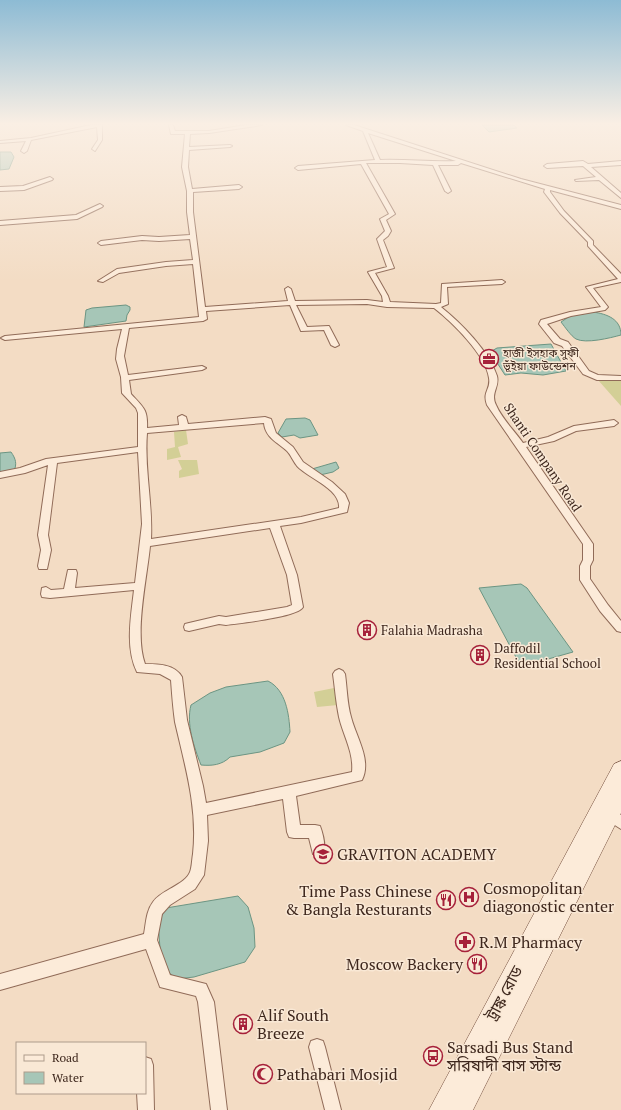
<svg xmlns="http://www.w3.org/2000/svg" width="621" height="1110" font-family="'PT Serif','Noto Sans Bengali',serif">
<rect width="100%" height="100%" fill="#f3dcc4"/>
<path fill="#d3cf96" d="M598,380H621V406Z
M186,430L188,444L178,447L181,457L167,460V449L175,447L174,432Z
M178,460H197L199,474L179,478V471L182,469Z
M334,688L338,705L317,707L314,692Z"/>
<path fill="#a6c6b7" stroke="#6c9583" d="M482,125H514L517,128L489,132Z
M0,152H11L14,157L9,169L0,170Z
M126,305L130,307V310L127,315L126,321L84,327L86,310L92,308Z
M593,312C607,314 621,319 621,335C610,338 586,344 576,339C571,336 565,327 561,322L570,316Z
M551,344L566,371L543,375L521,373L505,375L490,352L497,348Z
M305,418L310,420L318,435L300,438L294,435L282,437L278,433L286,419Z
M11,452C16,459 17,464 14,471L0,474V453Z
M336,462L339,468L333,472L320,475L312,469Z
M521,584L527,588L573,652L527,665L518,661L479,588Z
M268,681C286,690 289,714 290,732L284,743L260,752L230,757C222,765 212,766 201,765C194,747 186,724 191,705L210,693L226,687Z
M238,896L248,907L254,928L255,947L245,962L194,977L177,979L167,971L160,948L158,922L166,908Z"/>
<g fill="none" stroke-linecap="round" stroke-linejoin="round">
<defs>
<path id="minor" d="M91,125H102V140L95,151L92,149L98,140L97,127L31,140L27,151L24,153L21,151L26,141L0,143V141L31,138Z
M169,125H173L175,131H209L246,125H262L209,133L190,134L189,147L230,145L232,146L230,147L189,150L188,167L192,189L239,185L242,187L239,189L193,192V212L205,307L288,301L285,289L288,287L291,289L295,301L367,300L383,302L382,296L368,272L387,267L377,239L385,231L380,219L389,214L361,164L298,170L295,168L298,166L375,160L363,131L346,125H354L521,179L621,205V209L550,190V192L564,211L593,241V245L621,274V282L593,288L608,307L605,310L571,316L547,324L560,339L568,342L589,371L598,375L621,376V380H597L583,374L562,346L554,343L539,324L541,320L570,312L601,307L586,287L618,279L588,246V242L560,213L544,192L545,189L461,163L458,165H438L451,191L448,193L445,191L433,165L400,163H366L395,214L386,220L391,231L388,236L383,240L394,268L375,273L388,296L390,302L436,304L441,303L442,284L502,280L505,282L502,284L447,287L448,304L441,307C461,323 489,351 497,376C500,387 490,393 496,405C502,419 514,430 523,443L548,437L574,426L614,420L618,423L614,426L576,431L554,441L526,447L593,544V560L590,566V579L608,605L621,621V632L617,631L600,611L580,580V566L583,560V544L487,405C482,391 491,390 489,378C486,355 452,322 434,308L387,307L367,304L296,305L307,327L329,326L339,345L335,347L331,345L324,330L301,331L290,305L206,311L207,319L203,321L129,328L124,356L128,375L202,366L206,368L202,370L129,380L131,394C143,407 148,409 147,428L179,425L178,417L182,415L186,417L188,424L265,417L271,419L276,433L293,447L303,462L332,482L345,494L349,503L347,512L301,523L280,526L297,575L303,607C298,617 240,623 226,625L219,624L189,631L185,630L184,627L185,624L189,623L219,616L226,617L287,607L292,605L287,575L270,528L150,546C147,578 134,634 145,664C157,664 175,664 182,677L187,720L203,786L206,803L352,772C354,752 343,735 339,717C336,703 335,688 333,674L335,671L339,669L343,671L345,674C347,688 347,703 351,717C356,737 372,760 362,780L296,796L300,825H315L320,826C323,834 326,846 323,854L318,856L313,854L309,838H294L289,837L287,832L283,799L207,815L208,841L204,875L195,889L170,905L162,914L157,940L170,975L206,984L214,1002L227,1110H211L198,1002L196,996L160,987L146,949L0,990V974L144,934C146,924 146,911 153,902C161,890 185,885 190,872C192,867 192,859 193,854C198,808 185,766 175,722C173,708 172,694 171,680L160,674L137,672C125,648 131,616 134,590L50,598L42,597L41,594L42,588L46,587L51,590L64,589L68,570H76L77,573L75,588L135,583L142,524L138,452L57,463L48,535L51,550L47,569H39L38,566L41,550L38,535L48,465L25,473L0,478V472L20,468L46,459L138,447V413L136,408L122,393L121,377L116,359L117,349L122,329L5,340L1,338L5,336L199,317L193,264L166,266L119,273L103,282L98,281L117,269L166,262L193,260L190,239L159,241L142,240L101,245L98,243L101,241L142,236L159,237L190,235L187,212V191L182,167L185,134H171ZM368,133L456,161C430,162 405,159 380,160ZM264,423C265,437 277,442 287,451C291,455 293,461 297,466C308,478 341,489 339,508L301,517L151,539C153,504 144,469 147,433Z
M583,161L588,164L621,161V165L591,167L621,193V198L599,180L576,181L575,180L596,177L583,166L547,168L544,166L547,164Z
M50,177L53,179L52,180L24,190L0,191V187L23,186Z
M100,204L103,206L102,207L77,219L0,225V221L76,215Z
M607,807L621,815V829L602,817L600,813L602,809Z
M317,1039L323,1041L325,1047L341,1110H325L309,1047L311,1041Z
M145,1057L151,1059L153,1065L154,1110H138L137,1093H145Z"/>
<path id="secondary" d="M621,761V813L473,1110H429L614,764Z"/>
</defs>
<use href="#minor" stroke="#906b58" stroke-width="2"/>
<use href="#secondary" stroke="#724c3b" stroke-width="1"/>
<use href="#minor" fill="#fcebd9" fill-rule="evenodd"/>
<use href="#secondary" fill="#fcebd9" fill-rule="evenodd"/>
</g>
<linearGradient id="sky" x2="0" y2="1"><stop stop-color="#8dbbd4"/><stop offset="0.44" stop-color="#faefe4"/><stop offset="1" stop-color="#faefe4" stop-opacity="0"/></linearGradient>
<rect width="621" height="281" fill="url(#sky)"/>
<defs>
<symbol id="office-ring" viewBox="-11 -11 22 22"><circle r="9.5" fill="#f9e8d5" stroke="#a6213a" stroke-width="1.5"/><path d="M-6-3h4V-5.5h4V-3h4V5H-6ZM-1-4.5V-3h2v-1.5ZM-6 0V1H6V0Z" fill="#a6213a"/></symbol>
<symbol id="building-ring" viewBox="-11 -11 22 22"><circle r="9.5" fill="#f9e8d5" stroke="#a6213a" stroke-width="1.5"/><path d="M-4-6H4V6H1V3H-1V6H-4ZM-2.5-4.3h1.7v1.8h-1.7ZM.8-4.3h1.7v1.8H.8ZM-2.5-1h1.7V.8h-1.7ZM.8-1h1.7V.8H.8Z" fill="#a6213a"/></symbol>
<symbol id="school-ring" viewBox="-11 -11 22 22"><circle r="9.5" fill="#f9e8d5" stroke="#a6213a" stroke-width="1.5"/><path d="M0-5L7-2L0 1L-7-2ZM-4 1L0 2.5L4 1V4Q0 6-4 4Z" fill="#a6213a"/></symbol>
<symbol id="hospital-ring" viewBox="-11 -11 22 22"><circle r="9.5" fill="#f9e8d5" stroke="#a6213a" stroke-width="1.5"/><path d="M-5-5h3v3.5h4V-5h3V5h-3V1.5h-4V5h-3Z" fill="#a6213a"/></symbol>
<symbol id="restaurant-ring" viewBox="-11 -11 22 22"><circle r="9.5" fill="#f9e8d5" stroke="#a6213a" stroke-width="1.5"/><path d="M-5-6h1v4h1v-4h1v4h1v-4h1v5L-1.5 .5V6h-2V.5L-5-1ZM5-6V6H3V1.5H1.5Q1.5-4 5-6Z" fill="#a6213a"/></symbol>
<symbol id="pharmacy-ring" viewBox="-11 -11 22 22"><circle r="9.5" fill="#f9e8d5" stroke="#a6213a" stroke-width="1.5"/><path d="M-2-6h4v4h4v4h-4v4h-4v-4h-4v-4h4Z" fill="#a6213a"/></symbol>
<symbol id="bus-ring" viewBox="-11 -11 22 22"><circle r="9.5" fill="#f9e8d5" stroke="#a6213a" stroke-width="1.5"/><path d="M-5-6H5V4H4V6H2V4H-2V6H-4V4H-5ZM-3.5-4V0h7V-4ZM-3.5 1.2v1.5H-2V1.2ZM2 1.2v1.5H3.5V1.2Z" fill="#a6213a"/></symbol>
<symbol id="mosque-ring" viewBox="-11 -11 22 22"><circle r="9.5" fill="#f9e8d5" stroke="#a6213a" stroke-width="1.5"/><path d="M3.5-4.9A6 6 0 1 0 3.5 4.9A5 5 0 1 1 3.5-4.9Z" fill="#a6213a"/></symbol>
</defs>
<g fill-rule="evenodd">
<use href="#office-ring" x="478" y="348" width="22" height="22"/>
<use href="#building-ring" x="356" y="619" width="22" height="22"/>
<use href="#building-ring" x="469" y="644" width="22" height="22"/>
<use href="#school-ring" x="312" y="843" width="22" height="22"/>
<use href="#hospital-ring" x="458" y="886" width="22" height="22"/>
<use href="#restaurant-ring" x="435" y="889" width="22" height="22"/>
<use href="#pharmacy-ring" x="454" y="931" width="22" height="22"/>
<use href="#restaurant-ring" x="466" y="953" width="22" height="22"/>
<use href="#building-ring" x="232" y="1013" width="22" height="22"/>
<use href="#bus-ring" x="422" y="1045" width="22" height="22"/>
<use href="#mosque-ring" x="252" y="1063" width="22" height="22"/>
</g>
<g text-anchor="middle" dominant-baseline="central" stroke-width="3" stroke-linejoin="round" paint-order="stroke">
<g font-size="11" fill="#3e271d" stroke="#f9e8d5" text-anchor="start">
<text x="503" y="353">হাজী ইসহাক সুফী<tspan x="503" dy="13">ভূঁইয়া ফাউন্ডেশন</tspan></text>
</g>
<g font-size="13" fill="#3e271d" stroke="#f9e8d5">
<text transform="translate(543 457) rotate(56)">Shanti Company Road</text>
</g>
<g font-size="13" fill="#3e271d" stroke="#f9e8d5" text-anchor="start">
<text x="381" y="630">Falahia Madrasha</text>
<text x="494" y="648">Daffodil<tspan x="494" dy="15">Residential School</tspan></text>
</g>
<g font-size="16" fill="#3e271d" stroke="#f9e8d5" text-anchor="start">
<text x="337" y="854">GRAVITON ACADEMY</text>
<text x="483" y="888">Cosmopolitan<tspan x="483" dy="18">diagonostic center</tspan></text>
<text x="432" y="891" text-anchor="end">Time Pass Chinese<tspan x="432" dy="18">&amp; Bangla Resturants</tspan></text>
<text x="479" y="942">R.M Pharmacy</text>
<text x="463" y="964" text-anchor="end">Moscow Backery</text>
<text x="257" y="1015">Alif South<tspan x="257" dy="18">Breeze</tspan></text>
<text x="447" y="1047">Sarsadi Bus Stand<tspan x="447" dy="18">সরিষাদী বাস স্টান্ড</tspan></text>
<text x="277" y="1074">Pathabari Mosjid</text>
</g>
<g font-size="16" fill="#3e271d" stroke="#f9e8d5">
<text transform="translate(504 993) rotate(-62)">ট্রাঙ্ক রোড</text>
</g>
</g>
<rect x="16" y="1042" width="130" height="52" fill="#f9e8d5" stroke="#ae9b8b"/>
<rect x="24" y="1055" width="20" height="6" fill="#fcebd9" stroke="#ae9b8b"/>
<text x="52" y="1062" font-size="12" fill="#3e271d">Road</text>
<rect x="24" y="1072" width="20" height="12" fill="#a6c6b7" stroke="#ae9b8b"/>
<text x="52" y="1082" font-size="12" fill="#3e271d">Water</text>
</svg>
